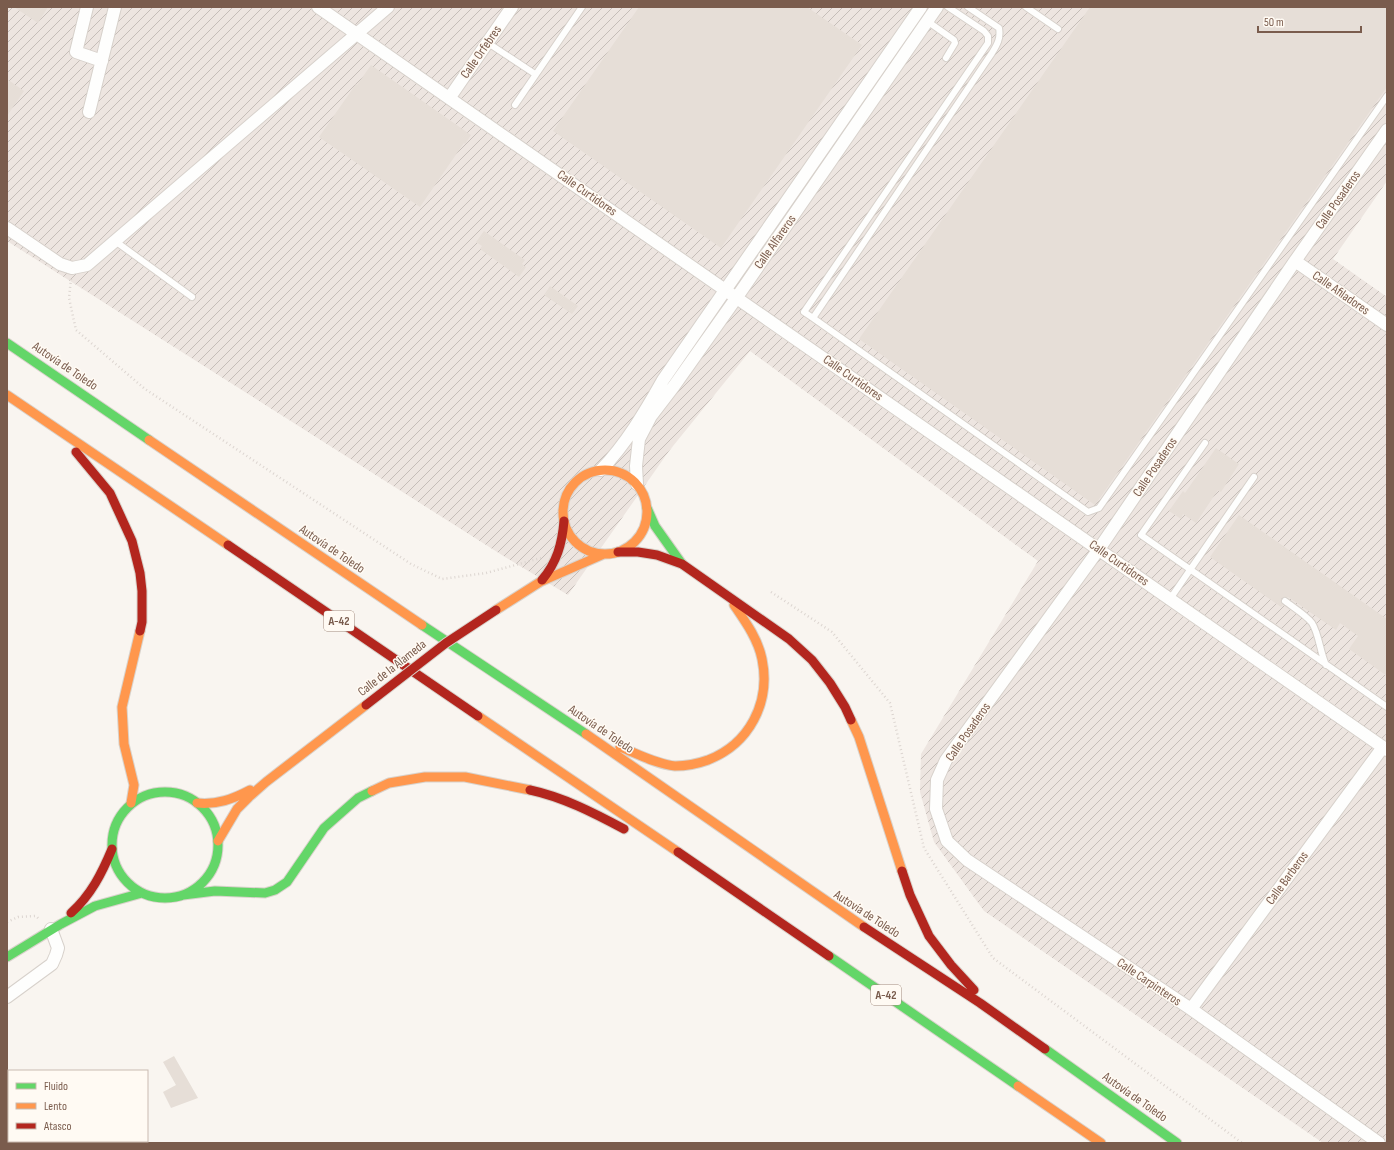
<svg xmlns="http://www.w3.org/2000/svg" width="1394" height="1150" font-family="'Sofia Sans Condensed',sans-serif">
<defs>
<pattern id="industrial-furrows" width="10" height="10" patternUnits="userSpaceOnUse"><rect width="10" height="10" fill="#ede5e0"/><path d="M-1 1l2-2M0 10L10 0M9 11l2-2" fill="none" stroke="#c5bdb8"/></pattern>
</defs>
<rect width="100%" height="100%" fill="#f9f5f0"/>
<path fill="url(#industrial-furrows)" d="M7,7H1387V181L1333,259L1387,297V1143H1323L984,911L934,842L920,792L921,754L1038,561L750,351L669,451L568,595L505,557L7,241Z"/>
<path fill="#e6ded7" d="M14,7H48L38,23Z
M639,7H807L862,45L721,248L553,131Z
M1090,7H1387V87L1095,505L859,339Z
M371,65L471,135L465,144L464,143L420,207L319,137L356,84L357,85Z
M7,79L24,91L7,116Z
M484,231L525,260L522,264L526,267L519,277L480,249L482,246L476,242Z
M550,286L578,306L572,314L544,295Z
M1216,448L1239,464L1221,492L1218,490L1196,523L1183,514L1181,519L1169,511L1183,491L1185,493Z
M1239,515L1387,619V676L1349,649L1358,636L1340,623L1336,630L1288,597H1284L1281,599V602L1283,605L1281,607L1210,557Z
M174,1056L198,1098L171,1108L163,1092L176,1085L163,1062Z"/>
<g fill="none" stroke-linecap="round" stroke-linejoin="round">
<defs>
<path id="lane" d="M968,7L999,28C1001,38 997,45 992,53L813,318L1088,512L1099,508L1387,96
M1026,7L1058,29
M927,21L954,40L955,43L946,58
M488,43L535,74
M515,105L582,7
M115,241L192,297
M813,318L804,312L988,43V36L984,31L948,7
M1205,443L1141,535L1387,707
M1170,599L1254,477
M1285,601C1294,608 1306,615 1312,623C1319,634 1320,652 1326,665"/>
<path id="street" d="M87,7L76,52L102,61
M318,7L1387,750
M450,97L512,7
M89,112L115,7
M7,228L60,264L72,268L87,265L388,7
M1295,261L1387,325
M601,470C626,444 645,412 663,380L921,7
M637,484L636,466L639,439L651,416L674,386L737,297L937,7
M7,997L52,964L56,955L58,948L51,929
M1191,1009L1383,747
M1379,1143L1191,1009L967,860L947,841L936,809L937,780L946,760L1099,549L1295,261L1387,130"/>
<path id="fast" d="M7,343L149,440
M647,508L655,526L682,564
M422,625L586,734
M112 845a53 53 0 1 1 106 0a53 53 0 1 1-106 0Z
M183,895L215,891L265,893L275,890L287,882L324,828L358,798L372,791
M829,956L1018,1086
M7,957L61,924L95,906L142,893
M1045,1049L1177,1143"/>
<path id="slow" d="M7,395L228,545
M149,440L422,625
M563 512a42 42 0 1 1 84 0a42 42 0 1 1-84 0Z
M496,610L540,582L604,554
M478,716L678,852
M851,720L859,737L902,871
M586,734L864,927
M620,747C638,754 656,764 675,766C686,766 697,764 708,760C749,744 771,703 762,659C758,639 745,621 734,605
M372,791L389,783L425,777H465L530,790
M131,803L134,785L124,744L122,707L140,631
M197,803C217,805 233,799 250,790
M218,841L237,809L249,797L266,782L366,705
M1018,1086L1101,1143"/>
<path id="jam" d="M76,452L110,493L132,541L140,573L142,591V622L140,631
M228,545L478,716
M618,552H638L657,555L682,564L789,639L812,660L830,683L845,707L851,720
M542,580C557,562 562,544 564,521
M530,790C563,797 594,813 624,829
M678,852L829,956
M902,871L910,895L929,936L951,965L974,990
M71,913C91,895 102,873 112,849
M864,927L980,1003L1045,1049"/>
</defs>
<use href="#lane" stroke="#d7d1cb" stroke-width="8"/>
<use href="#street" stroke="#d7d1cb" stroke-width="14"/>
<use href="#fast" stroke="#d9d2cb" stroke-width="11"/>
<use href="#slow" stroke="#d9d2cb" stroke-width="11"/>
<use href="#jam" stroke="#d9d2cb" stroke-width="11"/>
<path stroke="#dcd5d0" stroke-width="2.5" stroke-dasharray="1 3" stroke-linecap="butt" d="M71,279L69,298L76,330L145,389L411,564L442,579L486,573L541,558
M771,592L832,632L890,703L924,848L993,958L1242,1143
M7,922L18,917L36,916L40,920"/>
<use href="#lane" stroke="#fefefd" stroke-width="6"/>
<use href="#street" stroke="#fefefd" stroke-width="12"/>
<use href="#fast" stroke="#63d668" stroke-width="9"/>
<use href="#slow" stroke="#ff974d" stroke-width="9"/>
<use href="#jam" stroke="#b3261e" stroke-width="9"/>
<defs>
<path id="jam-bridge" d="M366,705L446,643L496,610"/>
</defs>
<use href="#jam-bridge" stroke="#d9d2cb" stroke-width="11" stroke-linecap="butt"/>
<use href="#jam-bridge" stroke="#b3261e" stroke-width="9"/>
</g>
<g text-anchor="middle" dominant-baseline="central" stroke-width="3" stroke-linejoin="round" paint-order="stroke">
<g fill="#fffaf3" stroke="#a28b7f" stroke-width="1">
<rect x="324" y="611" width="30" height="20" rx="3"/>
<rect x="871" y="985" width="30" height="20" rx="3"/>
</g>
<g font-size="12" font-weight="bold" fill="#7a5c4d">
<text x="339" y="621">A-42</text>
<text x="886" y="995">A-42</text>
</g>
<g font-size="13" fill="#7a5c4d" stroke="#fffaf3">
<text transform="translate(481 52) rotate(-55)">Calle Orfebres</text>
<text transform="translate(587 193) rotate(35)">Calle Curtidores</text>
<text transform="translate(1338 200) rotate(-55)">Calle Posaderos</text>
<text transform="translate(775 242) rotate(-55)">Calle Alfareros</text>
<text transform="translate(1341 293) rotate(35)">Calle Afiladores</text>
<text transform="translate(65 366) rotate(34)">Autovía de Toledo</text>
<text transform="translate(853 378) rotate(35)">Calle Curtidores</text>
<text transform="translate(1155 467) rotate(-56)">Calle Posaderos</text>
<text transform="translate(332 549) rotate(34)">Autovía de Toledo</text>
<text transform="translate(1119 563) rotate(35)">Calle Curtidores</text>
<text transform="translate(392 668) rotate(-38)">Calle de la Alameda</text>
<text transform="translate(601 729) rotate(34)">Autovía de Toledo</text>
<text transform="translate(968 732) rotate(-55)">Calle Posaderos</text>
<text transform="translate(1287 878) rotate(-54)">Calle Barberos</text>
<text transform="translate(867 914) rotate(33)">Autovía de Toledo</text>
<text transform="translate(1149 982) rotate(34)">Calle Carpinteros</text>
<text transform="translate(1135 1097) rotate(35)">Autovía de Toledo</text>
</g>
</g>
<rect width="1394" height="1150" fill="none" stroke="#7a5c4d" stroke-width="16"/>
<rect x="8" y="1070" width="140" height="72" fill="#fffaf3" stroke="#cabbb1"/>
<rect x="16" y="1083" width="20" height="6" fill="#63d668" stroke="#cabbb1"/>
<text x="44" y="1090" font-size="12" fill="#7a5c4d">Fluido</text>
<rect x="16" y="1103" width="20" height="6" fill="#ff974d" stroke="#cabbb1"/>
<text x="44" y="1110" font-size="12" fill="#7a5c4d">Lento</text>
<rect x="16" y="1123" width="20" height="6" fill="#b3261e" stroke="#cabbb1"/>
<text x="44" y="1130" font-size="12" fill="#7a5c4d">Atasco</text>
<path d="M1258 26v6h103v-6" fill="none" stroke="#7a5c4d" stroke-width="2"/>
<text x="1264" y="26" font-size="12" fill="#7a5c4d" stroke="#fffaf3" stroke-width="3" paint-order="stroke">50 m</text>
</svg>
